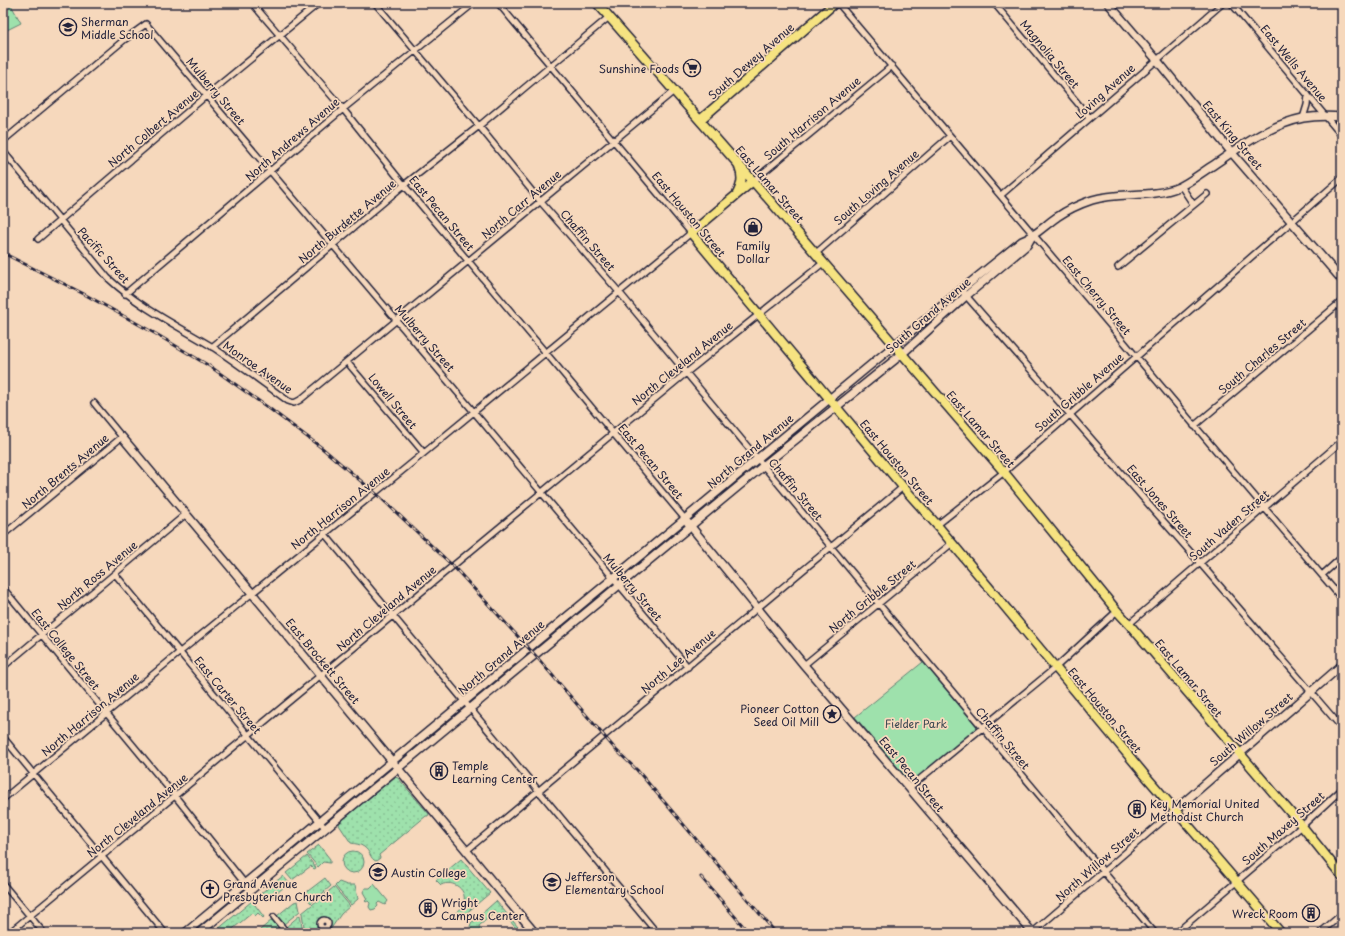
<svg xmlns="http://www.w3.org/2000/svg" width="1345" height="936" font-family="'Playpen Sans',sans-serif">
<defs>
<pattern id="grass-dots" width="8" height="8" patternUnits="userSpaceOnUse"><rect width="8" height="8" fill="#9ee1ac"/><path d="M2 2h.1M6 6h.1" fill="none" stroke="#88c195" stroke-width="1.8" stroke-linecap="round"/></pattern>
</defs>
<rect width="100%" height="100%" fill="#f6d8bc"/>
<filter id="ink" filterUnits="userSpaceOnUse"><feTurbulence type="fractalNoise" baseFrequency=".025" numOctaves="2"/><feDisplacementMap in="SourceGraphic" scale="8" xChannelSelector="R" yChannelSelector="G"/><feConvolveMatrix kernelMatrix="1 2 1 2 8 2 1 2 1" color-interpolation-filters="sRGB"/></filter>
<g filter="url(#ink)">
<path fill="url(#grass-dots)" stroke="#608274" d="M395,777L398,778L429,814L428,816H426L379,855L380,858L376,861C370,859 370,851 364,847C360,844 356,844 351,843L339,825L340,822Z
M319,845L330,859V863L323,862L318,867L307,854Z
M342 862a11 11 0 1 1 22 0a11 11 0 1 1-22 0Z
M307,856L316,868L314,869L311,866L292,880L286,873Z
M461,859L490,893L464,915L451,918C454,914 461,910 463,905C469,890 453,879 441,885L436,880Z
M283,876L289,883L267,901L261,893Z
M325,878L331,886L311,903L304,894Z
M339,882L347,885H355L358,899L351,905L335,886Z
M334,887L350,906L341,914L328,933H325L321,927L325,928L328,925V922L324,919L322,920C318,925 320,929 323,933H305L302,913Z
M252,901L264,917L263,918L258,913L255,916L252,913L229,932L230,933H220L217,930Z
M298,901L300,911L284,924L277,916L294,902Z
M496,901L523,933H520L503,913L498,917L494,913L479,926L481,930L478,933H475L470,927L471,923Z
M300,915L303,933H292L286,927Z
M272,920L283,933H261L260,930Z"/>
<path fill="#9ee1ac" stroke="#608274" d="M3,3H10L21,23L3,32Z
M923,662L978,728L911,783L855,717Z
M374,884L388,901L385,905L379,902L377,904L378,906L375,909L371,910L369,907L370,903L368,901L366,902L365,901L367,899L363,892L365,888H370Z"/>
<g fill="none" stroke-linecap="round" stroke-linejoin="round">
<defs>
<path id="street" d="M252,3L343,109L404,185L546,353L685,519
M375,3L479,126L540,201L619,292L831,547L1155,933
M838,3L1189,419L1342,599
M994,3L1090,118
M1231,3L1342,136
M1303,118L1307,105L1308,95
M3,141L124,40L146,24L474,412L688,667
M3,151L108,278C139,307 176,325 211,346C237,363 263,383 288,401L294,403L300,400L674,91
M753,181L892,66
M1181,186L1193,204
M1001,195L1223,3
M38,239L207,95L319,3
M815,254L950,136
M1118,267L1207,194
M961,290L1200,563L1342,728
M125,294L343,109L474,3
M212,347L404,185L479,126L609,17
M347,362L424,453
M1194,426L1342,301
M937,525L1004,472L1342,178
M324,533L657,933
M3,535L122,437L94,403
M115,574L325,828
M1322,575L1342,557
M3,588L175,796L250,890
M1129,624L1342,441
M804,665L951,544
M3,667L186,514
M3,737L165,933
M909,788L1055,668L1117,611
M3,799L180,652L424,453L691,233L498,3
M466,851L903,487
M3,884L44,933
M274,917L287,933
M320 924a4 4 0 1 1 8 0a4 4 0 1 1-8 0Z
M9,933L686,373L823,263
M1032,933L1175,810
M1176,933L1302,826L1342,789
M1320,933L1342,914"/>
<path id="secondary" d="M1108,3L1156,59L1232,153L1342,280
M122,437L535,933
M688,523L804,665L1033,933
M1175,810L1342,665
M185,933L961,290L1022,241C1036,236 1045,225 1057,217C1067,210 1080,204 1092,200C1121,191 1150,199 1179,187C1190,182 1201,173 1212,166C1240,147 1269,125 1303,118C1316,116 1329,116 1342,117
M199,933L763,466L902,354L966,296L1027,245L1031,238"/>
<path id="primary" d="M597,3L753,181L1004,472L1117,611L1129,624L1302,826L1342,876
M700,120L835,3
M753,181L691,233L903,487L937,525L1144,774L1281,933
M737,194C742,184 743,177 739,167"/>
</defs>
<use href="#street" stroke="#22223b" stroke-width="8"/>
<use href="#secondary" stroke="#22223b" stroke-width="10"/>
<use href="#primary" stroke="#22223b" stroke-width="11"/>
<use href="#street" stroke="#f6d8bc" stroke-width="5"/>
<use href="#secondary" stroke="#f6d8bc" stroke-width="7"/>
<use href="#primary" stroke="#f6e381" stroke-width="8"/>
<defs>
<path id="rail" d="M3,253L84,294L156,334L211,367L270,409L322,448L381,498L453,566L535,655L616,750L637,770L776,933
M701,877L749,933"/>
</defs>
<use href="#rail" stroke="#22223b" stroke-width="3"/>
<use href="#rail" stroke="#f6d8bc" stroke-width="1.5" stroke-dasharray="4.5" stroke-linecap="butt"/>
</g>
</g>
<defs>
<symbol id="school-ring" viewBox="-11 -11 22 22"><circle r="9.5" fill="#f6d8bc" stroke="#22223b" stroke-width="1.5"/><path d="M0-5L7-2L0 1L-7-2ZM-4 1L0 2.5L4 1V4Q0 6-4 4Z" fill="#22223b"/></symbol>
<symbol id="supermarket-ring" viewBox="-11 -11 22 22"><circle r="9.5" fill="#f6d8bc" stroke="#22223b" stroke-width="1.5"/><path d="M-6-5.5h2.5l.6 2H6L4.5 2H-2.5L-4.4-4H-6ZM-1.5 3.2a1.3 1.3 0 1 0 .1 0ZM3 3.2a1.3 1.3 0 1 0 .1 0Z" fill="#22223b"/></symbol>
<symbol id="shop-ring" viewBox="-11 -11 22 22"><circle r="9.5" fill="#f6d8bc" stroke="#22223b" stroke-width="1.5"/><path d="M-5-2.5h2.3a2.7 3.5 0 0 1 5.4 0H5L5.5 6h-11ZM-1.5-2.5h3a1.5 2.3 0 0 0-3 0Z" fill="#22223b"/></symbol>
<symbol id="sight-ring" viewBox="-11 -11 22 22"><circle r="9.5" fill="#f6d8bc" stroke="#22223b" stroke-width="1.5"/><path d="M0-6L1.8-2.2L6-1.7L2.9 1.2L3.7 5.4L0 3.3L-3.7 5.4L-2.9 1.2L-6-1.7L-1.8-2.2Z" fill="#22223b"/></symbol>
<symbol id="building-ring" viewBox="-11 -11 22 22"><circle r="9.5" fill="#f6d8bc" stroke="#22223b" stroke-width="1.5"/><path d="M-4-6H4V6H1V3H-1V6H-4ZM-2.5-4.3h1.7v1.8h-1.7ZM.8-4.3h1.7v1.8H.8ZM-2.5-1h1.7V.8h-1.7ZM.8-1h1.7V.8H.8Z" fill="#22223b"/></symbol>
<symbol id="university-ring" viewBox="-11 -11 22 22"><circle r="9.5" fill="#f6d8bc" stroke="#22223b" stroke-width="1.5"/><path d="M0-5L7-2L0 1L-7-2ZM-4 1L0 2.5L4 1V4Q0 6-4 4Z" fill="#22223b"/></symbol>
<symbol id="church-ring" viewBox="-11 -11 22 22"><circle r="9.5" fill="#f6d8bc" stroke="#22223b" stroke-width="1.5"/><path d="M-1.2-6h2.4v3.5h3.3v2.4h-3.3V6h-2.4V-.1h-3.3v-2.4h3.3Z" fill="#22223b"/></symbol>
</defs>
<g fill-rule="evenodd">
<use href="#school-ring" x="58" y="17" width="20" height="20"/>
<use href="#supermarket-ring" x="682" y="58" width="20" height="20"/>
<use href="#shop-ring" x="743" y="217" width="20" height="20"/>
<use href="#sight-ring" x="822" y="704" width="20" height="20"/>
<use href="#building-ring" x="429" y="761" width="20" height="20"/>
<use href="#building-ring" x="1127" y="799" width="20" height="20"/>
<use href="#university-ring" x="368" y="862" width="20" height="20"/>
<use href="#school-ring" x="542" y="872" width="20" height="20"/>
<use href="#church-ring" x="200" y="879" width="20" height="20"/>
<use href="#building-ring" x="418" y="898" width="20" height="20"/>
<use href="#building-ring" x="1301" y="903" width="20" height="20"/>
</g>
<g text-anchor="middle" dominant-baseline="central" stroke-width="3.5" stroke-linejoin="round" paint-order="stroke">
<g font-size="11" fill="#22223b" stroke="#f6d8bc" text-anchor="start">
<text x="81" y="21">Sherman<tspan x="81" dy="13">Middle School</tspan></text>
<text x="679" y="68" text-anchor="end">Sunshine Foods</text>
<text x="753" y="245" text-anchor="middle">Family<tspan x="753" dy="13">Dollar</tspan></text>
<text x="819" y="708" text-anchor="end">Pioneer Cotton<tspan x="819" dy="13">Seed Oil Mill</tspan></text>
<text x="452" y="765">Temple<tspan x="452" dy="13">Learning Center</tspan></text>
<text x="1150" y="803">Key Memorial United<tspan x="1150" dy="13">Methodist Church</tspan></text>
<text x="391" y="872">Austin College</text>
<text x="565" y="876">Jefferson<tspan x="565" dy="13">Elementary School</tspan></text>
<text x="223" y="883">Grand Avenue<tspan x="223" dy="13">Presbyterian Church</tspan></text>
<text x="441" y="902">Wright<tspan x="441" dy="13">Campus Center</tspan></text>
<text x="1298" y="913" text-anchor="end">Wreck Room</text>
</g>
<g font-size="11" fill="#22223b" stroke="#f6d8bc">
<text transform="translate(1050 54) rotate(50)">Magnolia Street</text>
<text transform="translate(751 61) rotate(-41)">South Dewey Avenue</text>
<text transform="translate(1294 63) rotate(50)">East Wells Avenue</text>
<text transform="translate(216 91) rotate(50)">Mulberry Street</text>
<text transform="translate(1105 91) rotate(-42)">Loving Avenue</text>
<text transform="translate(812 118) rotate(-40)">South Harrison Avenue</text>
<text transform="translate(153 128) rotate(-40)">North Colbert Avenue</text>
<text transform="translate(1233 135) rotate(50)">East King Street</text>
<text transform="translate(292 139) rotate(-41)">North Andrews Avenue</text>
<text transform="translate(770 184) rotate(49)">East Lamar Street</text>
<text transform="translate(876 187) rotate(-41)">South Loving Avenue</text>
<text transform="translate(521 204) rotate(-40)">North Carr Avenue</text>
<text transform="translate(442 213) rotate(50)">East Pecan Street</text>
<text transform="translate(689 214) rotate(50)">East Houston Street</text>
<text transform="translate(347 221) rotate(-40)">North Burdette Avenue</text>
<text transform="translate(588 240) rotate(49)">Chaffin Street</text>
<text transform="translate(104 255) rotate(48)">Pacific Street</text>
<text transform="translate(1097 295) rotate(50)">East Cherry Street</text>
<text transform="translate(928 315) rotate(-41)">South Grand Avenue</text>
<text transform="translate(425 338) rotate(49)">Mulberry Street</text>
<text transform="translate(1262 356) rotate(-40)">South Charles Street</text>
<text transform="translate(682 363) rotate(-39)">North Cleveland Avenue</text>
<text transform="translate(258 367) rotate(35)">Monroe Avenue</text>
<text transform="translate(1079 392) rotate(-41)">South Gribble Avenue</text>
<text transform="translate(393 401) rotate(50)">Lowell Street</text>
<text transform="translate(981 429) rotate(49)">East Lamar Street</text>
<text transform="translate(750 451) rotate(-40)">North Grand Avenue</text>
<text transform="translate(651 461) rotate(50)">East Pecan Street</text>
<text transform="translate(897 462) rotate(50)">East Houston Street</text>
<text transform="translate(65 471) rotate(-40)">North Brents Avenue</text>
<text transform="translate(796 489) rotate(50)">Chaffin Street</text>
<text transform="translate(1160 501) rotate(49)">East Jones Street</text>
<text transform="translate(340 508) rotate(-39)">North Harrison Avenue</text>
<text transform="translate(1229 525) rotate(-41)">South Vaden Street</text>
<text transform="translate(97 575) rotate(-40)">North Ross Avenue</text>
<text transform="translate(633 587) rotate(50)">Mulberry Street</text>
<text transform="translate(872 596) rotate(-39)">North Gribble Street</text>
<text transform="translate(386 608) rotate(-40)">North Cleveland Avenue</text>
<text transform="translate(66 649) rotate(51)">East College Street</text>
<text transform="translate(501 657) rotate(-40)">North Grand Avenue</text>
<text transform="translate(323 661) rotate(50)">East Brockett Street</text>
<text transform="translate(678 661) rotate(-40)">North Lee Avenue</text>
<text transform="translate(1189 678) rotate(50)">East Lamar Street</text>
<text transform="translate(228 695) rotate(50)">East Carter Street</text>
<text transform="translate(1105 710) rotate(50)">East Houston Street</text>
<text transform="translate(90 714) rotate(-40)">North Harrison Avenue</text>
<text transform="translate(1251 729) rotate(-41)">South Willow Street</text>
<text transform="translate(1003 738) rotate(50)">Chaffin Street</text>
<text transform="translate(912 774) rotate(50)">East Pecan Street</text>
<text transform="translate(137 815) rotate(-39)">North Cleveland Avenue</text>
<text transform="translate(1283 828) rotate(-41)">South Maxey Street</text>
<text transform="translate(1097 864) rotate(-41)">North Willow Street</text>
</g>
<g font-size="11" fill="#3b4852" stroke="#f6d8bc">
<text x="916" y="723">Fielder Park</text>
</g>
</g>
<rect width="1345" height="936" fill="none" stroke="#f6d8bc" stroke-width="16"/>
<rect x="8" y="8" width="1329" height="920" fill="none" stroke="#22223b" stroke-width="1.5" filter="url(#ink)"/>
</svg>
